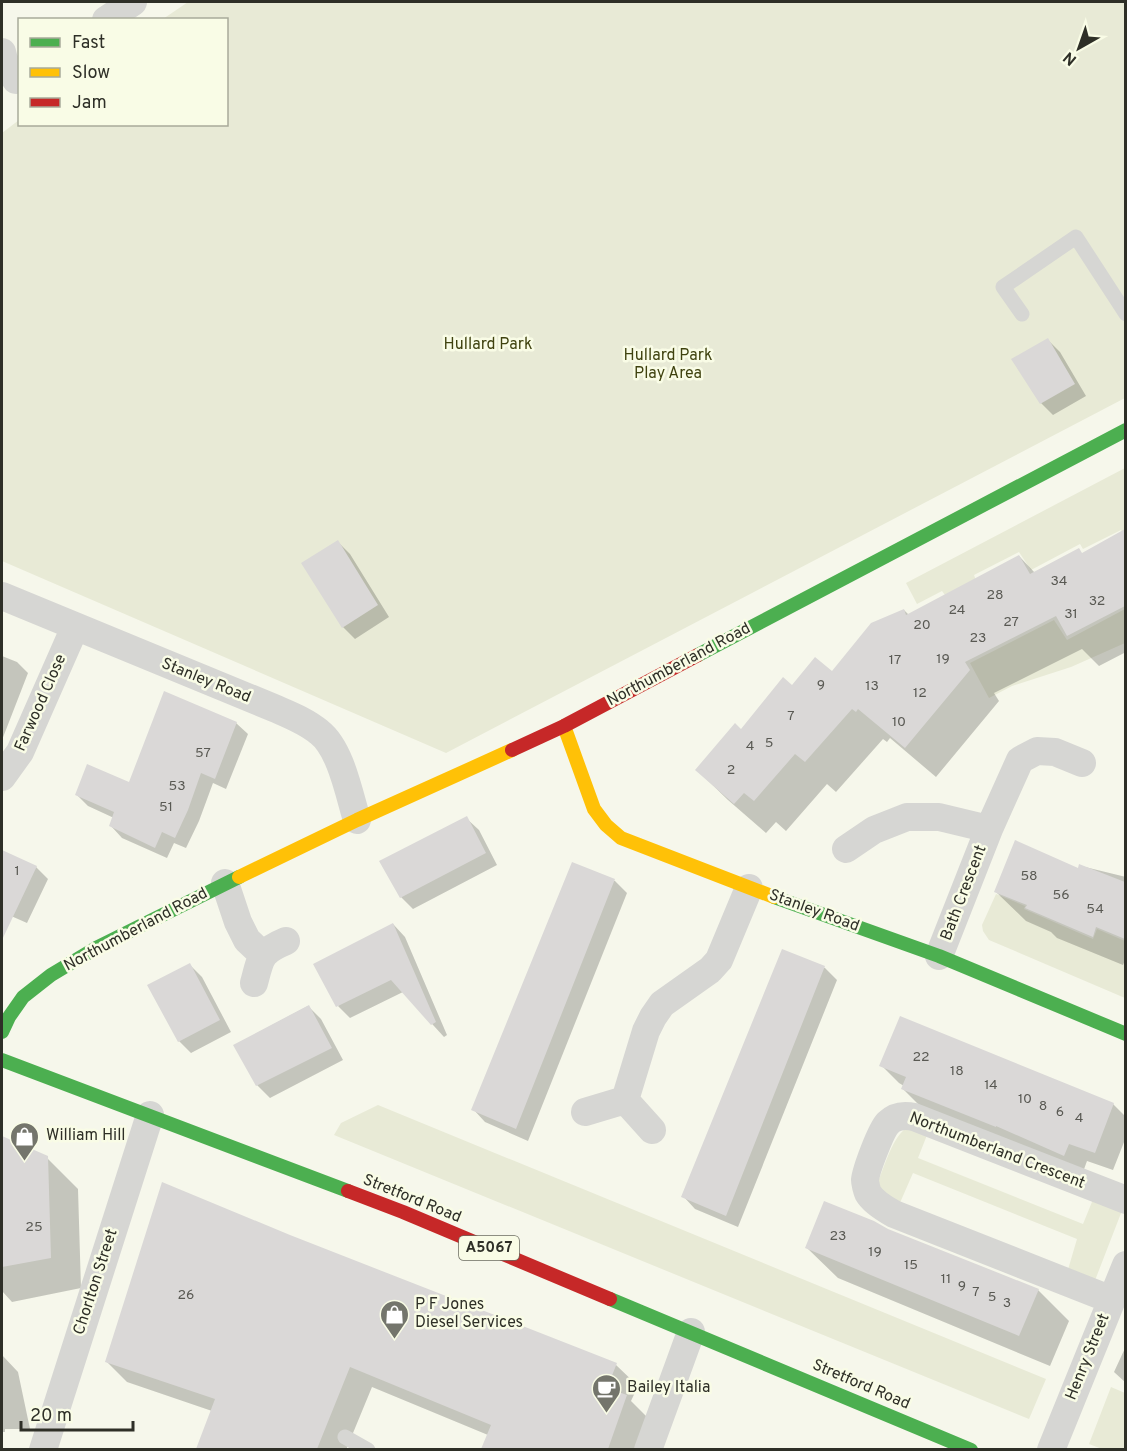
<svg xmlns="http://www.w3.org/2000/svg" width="1127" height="1451" font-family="Overpass,sans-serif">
<rect width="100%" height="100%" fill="#f6f7eb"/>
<path fill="#e8ead6" d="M188,2H1125V398L446,753L2,561V133L19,120L20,124H226V20L163,19Z
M1125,468V538L1121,530L1083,549L1080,544L1031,570L1019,552L974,575L977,583L948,599L942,591L917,604L906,583Z
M1125,609V643L1071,667L1012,686L989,698L970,663L1054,620L1067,640Z
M996,894L1025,906L1024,909L1093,939L1097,929L1125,941V998L989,940L983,931L982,925Z
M378,1105L1046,1379L1029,1419L334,1135L341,1123Z
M909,1126L929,1130L918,1158L1083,1224L1094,1197L1123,1208L1094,1283L1067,1273L1077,1239L913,1173L899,1205L886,1199L877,1184C885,1166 892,1136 909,1126Z
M1111,1387L1125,1393V1449H1102L1089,1444Z"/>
<path fill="#0003" d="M1047,339L1060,352L1086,396L1053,415L1041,403Z
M1119,535L1126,541V652L1099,666L1082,649L994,693L999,701L936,777L890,738L887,742L883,739L836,792L827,784L786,831L776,822L766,833L728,800L697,770L793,687L833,673L904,610L909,615L1019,556L1035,573L1083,554Z
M338,542L350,554L389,617L355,639L343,627L303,564Z
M2,656L17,662L28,673L2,740Z
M236,723L248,734L226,789L213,783L199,821L186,848L174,843L167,858L122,838L111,826L114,818L88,806L77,795L129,784Z
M466,818L479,830L497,865L413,909L401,897Z
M2,851L36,867L48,879L27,923L2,912Z
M573,864L615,881L627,893L528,1141L485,1122L473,1109Z
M1081,866L1126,877V958L1123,965L1057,938L1051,932L1026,921L996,892L1079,870Z
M393,924L405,937L447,1035L444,1037L403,992L350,1018L338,1006Z
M783,951L825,968L837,980L738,1227L695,1209L683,1196Z
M190,965L202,977L231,1032L191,1053L179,1041Z
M308,1006L321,1019L343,1060L270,1098L257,1085L235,1045Z
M881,1065L1113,1104L1126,1117V1137L1113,1170L1087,1161L1083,1172L921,1107L903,1089L904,1086L899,1083Z
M2,1138L47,1158L78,1189L81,1288L12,1302L2,1291Z
M887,1231L1038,1290L1069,1321L1050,1366L838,1278L807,1248Z
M289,1236L616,1365L638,1386L631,1401L648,1418L636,1450H483L488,1435L372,1387L346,1450H197L212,1411L127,1382L106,1361Z
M1126,1346V1383L1114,1372Z
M2,1355L18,1372L30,1429H5V1432H2Z"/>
<path fill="#dad8d7" d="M1048,338L1075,384L1040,404L1011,359Z
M1125,529V606L1067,636L1056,616L965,662L970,670L905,748L858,709L856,712L852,709L805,762L795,754L754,801L744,793L734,804L695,770L735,723L741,729L783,677L792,685L815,657L832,671L871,623L904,609L906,615L1019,555L1030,574L1079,548L1082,553Z
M338,540L378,605L342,628L301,563Z
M164,691L237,722L215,779L201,773L188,810L175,838L162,832L155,848L109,826L114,812L75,795L87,764L129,782Z
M467,816L486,853L400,898L379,861Z
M1015,840L1078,868L1079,864L1125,882V939L1096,927L1093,937L1025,908L1027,905L994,892Z
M2,850L37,866L2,940Z
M572,862L615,879L516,1129L471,1110Z
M393,923L436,1022L431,1025L391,980L336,1007L313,964Z
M782,949L825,966L726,1216L681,1197Z
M190,963L220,1020L178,1042L147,985Z
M309,1005L332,1048L256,1086L233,1045Z
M900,1016L1114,1103L1095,1153L1069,1144L1064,1156L996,1126V1127L901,1089L906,1077L879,1066Z
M2,1136L48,1156L51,1258L2,1267Z
M162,1182L290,1235L617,1363L607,1388L627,1395L608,1449H481L491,1425L350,1367L317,1449H196L215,1399L105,1362Z
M824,1201L874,1221L888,1229L1039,1289L1019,1336L805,1248Z"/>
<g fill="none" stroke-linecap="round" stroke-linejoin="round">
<path stroke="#d6d6d3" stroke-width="15" d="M1022,314L1003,287L1076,237L1126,314
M345,1437L368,1450"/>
<path stroke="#d6d6d3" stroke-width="28" d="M106,20L133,2
M2,52L4,60L16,80
M2,596L274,708C290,715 306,721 319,732C341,749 349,794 357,820
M2,777L20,752L75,627
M846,849L874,830L907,817H939L989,829
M225,883L238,922L247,940L263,955
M939,956L989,829L1020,760L1037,751L1055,752L1082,763
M254,983C261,957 260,952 286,941
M625,1100L646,1031L653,1017L662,1004L710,970L719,960L749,888
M585,1112L625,1100L652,1130
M1112,1300L894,1214C885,1209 873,1202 868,1193C867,1191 865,1183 865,1180C866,1170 881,1130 888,1123C896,1115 905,1115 914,1117L1126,1200
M43,1450L150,1115
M648,1450L691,1332
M1051,1450L1126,1265"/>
<path stroke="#4caf50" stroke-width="14" d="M698,655L1126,430
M774,897L939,956L1126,1034
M2,1032L9,1017L23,997L51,975L96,948L239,877
M2,1060L348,1191
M610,1299L971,1450"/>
<path stroke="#ffc107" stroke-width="14" d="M564,726L594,809L606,825L621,838L774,897
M239,877L357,820L512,750"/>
<path stroke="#c62828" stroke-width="14" d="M512,750L564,726L698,655
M348,1191L403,1212L610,1299"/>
</g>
<defs>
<symbol id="shop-pin" viewBox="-11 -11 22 30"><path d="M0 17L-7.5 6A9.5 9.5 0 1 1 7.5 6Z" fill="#74756c" stroke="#f9fce6"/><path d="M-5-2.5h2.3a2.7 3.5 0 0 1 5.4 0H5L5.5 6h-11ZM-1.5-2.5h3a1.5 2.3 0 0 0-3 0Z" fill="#fff"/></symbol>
<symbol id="cafe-pin" viewBox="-11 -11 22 30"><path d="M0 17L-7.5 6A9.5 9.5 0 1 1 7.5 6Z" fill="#74756c" stroke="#f9fce6"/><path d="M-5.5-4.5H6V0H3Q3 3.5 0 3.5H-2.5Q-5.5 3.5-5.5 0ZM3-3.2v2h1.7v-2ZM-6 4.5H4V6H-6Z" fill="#fff"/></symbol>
</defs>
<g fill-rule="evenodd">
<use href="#shop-pin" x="8" y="1120" width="33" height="45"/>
<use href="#shop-pin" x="378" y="1298" width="33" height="45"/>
<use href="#cafe-pin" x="590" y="1372" width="33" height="45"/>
</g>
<g text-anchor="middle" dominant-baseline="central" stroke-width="5" stroke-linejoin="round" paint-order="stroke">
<g font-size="14" fill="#595953">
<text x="1059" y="581">34</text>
<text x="995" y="595">28</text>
<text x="1097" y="601">32</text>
<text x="957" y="610">24</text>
<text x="1071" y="614">31</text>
<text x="1011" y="622">27</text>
<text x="922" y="625">20</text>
<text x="978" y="638">23</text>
<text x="943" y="659">19</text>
<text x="895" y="660">17</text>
<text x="821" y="685">9</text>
<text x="872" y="686">13</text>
<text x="920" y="693">12</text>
<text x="791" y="716">7</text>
<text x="899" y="722">10</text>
<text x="769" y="743">5</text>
<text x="750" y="746">4</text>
<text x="203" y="753">57</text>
<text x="731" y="770">2</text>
<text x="177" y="786">53</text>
<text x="166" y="807">51</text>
<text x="17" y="871">1</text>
<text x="1029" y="876">58</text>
<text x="1061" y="895">56</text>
<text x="1095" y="909">54</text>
<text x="921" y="1057">22</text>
<text x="957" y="1071">18</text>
<text x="991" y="1085">14</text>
<text x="1025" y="1099">10</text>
<text x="1043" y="1106">8</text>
<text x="1060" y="1112">6</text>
<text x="1079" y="1118">4</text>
<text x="34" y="1227">25</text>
<text x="838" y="1236">23</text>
<text x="875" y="1252">19</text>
<text x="911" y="1265">15</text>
<text x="946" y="1279">11</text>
<text x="962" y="1286">9</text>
<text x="976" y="1292">7</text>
<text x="186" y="1295">26</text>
<text x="992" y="1297">5</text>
<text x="1007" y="1303">3</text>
</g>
<rect fill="#f9fce6" stroke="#6b6c60" stroke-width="1.5" x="459" y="1236" width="60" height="24" rx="4.5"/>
<g font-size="15" font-weight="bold" fill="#2e2f27">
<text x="489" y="1248">A5067</text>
</g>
<g font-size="16" fill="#3f420f" stroke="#f9fce6">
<text x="488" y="345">Hullard Park</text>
<text x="668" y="356">Hullard Park<tspan x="668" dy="18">Play Area</tspan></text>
</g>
<g font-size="16" fill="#2e2f27" stroke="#f9fce6">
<text transform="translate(679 665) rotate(-28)">Northumberland Road</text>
<text transform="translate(206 681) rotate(22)">Stanley Road</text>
<text transform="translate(41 703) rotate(-66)">Farwood Close</text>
<text transform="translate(964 893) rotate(-69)">Bath Crescent</text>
<text transform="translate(814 911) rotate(20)">Stanley Road</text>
<text transform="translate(136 930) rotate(-28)">Northumberland Road</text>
<text transform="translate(997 1151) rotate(21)">Northumberland Crescent</text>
<text transform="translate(412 1199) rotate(22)">Stretford Road</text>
<text transform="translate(96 1282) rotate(-72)">Chorlton Street</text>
<text transform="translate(1088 1357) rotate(-68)">Henry Street</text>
<text transform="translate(861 1385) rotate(23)">Stretford Road</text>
</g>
<g font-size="16" fill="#2e2f27" stroke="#f9fce6" text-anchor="start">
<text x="46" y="1136">William Hill</text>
<text x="415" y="1305">P F Jones<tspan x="415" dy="18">Diesel Services</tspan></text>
<text x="627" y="1388">Bailey Italia</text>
</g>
</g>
<rect width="1127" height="1451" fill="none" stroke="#2e2f27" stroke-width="6"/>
<rect x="18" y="18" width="210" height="108" fill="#f9fce6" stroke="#a8aa9a" stroke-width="1.5"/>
<rect x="30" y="38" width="30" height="9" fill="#4caf50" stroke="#a8aa9a" stroke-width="1.5"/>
<text x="72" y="48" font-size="18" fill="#2e2f27">Fast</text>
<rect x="30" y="68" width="30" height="9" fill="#ffc107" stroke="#a8aa9a" stroke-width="1.5"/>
<text x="72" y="78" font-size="18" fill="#2e2f27">Slow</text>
<rect x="30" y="98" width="30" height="9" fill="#c62828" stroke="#a8aa9a" stroke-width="1.5"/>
<text x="72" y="108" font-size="18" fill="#2e2f27">Jam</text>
<g transform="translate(1079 48) rotate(220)" stroke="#f9fce6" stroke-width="4.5" paint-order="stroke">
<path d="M0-4.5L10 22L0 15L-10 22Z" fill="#2e2f27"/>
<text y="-9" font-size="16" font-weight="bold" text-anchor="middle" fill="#2e2f27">N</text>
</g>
<path d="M21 1421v9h112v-9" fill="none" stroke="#2e2f27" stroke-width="3"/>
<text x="30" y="1421" font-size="18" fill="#2e2f27" stroke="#f9fce6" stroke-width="4.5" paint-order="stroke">20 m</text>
</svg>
